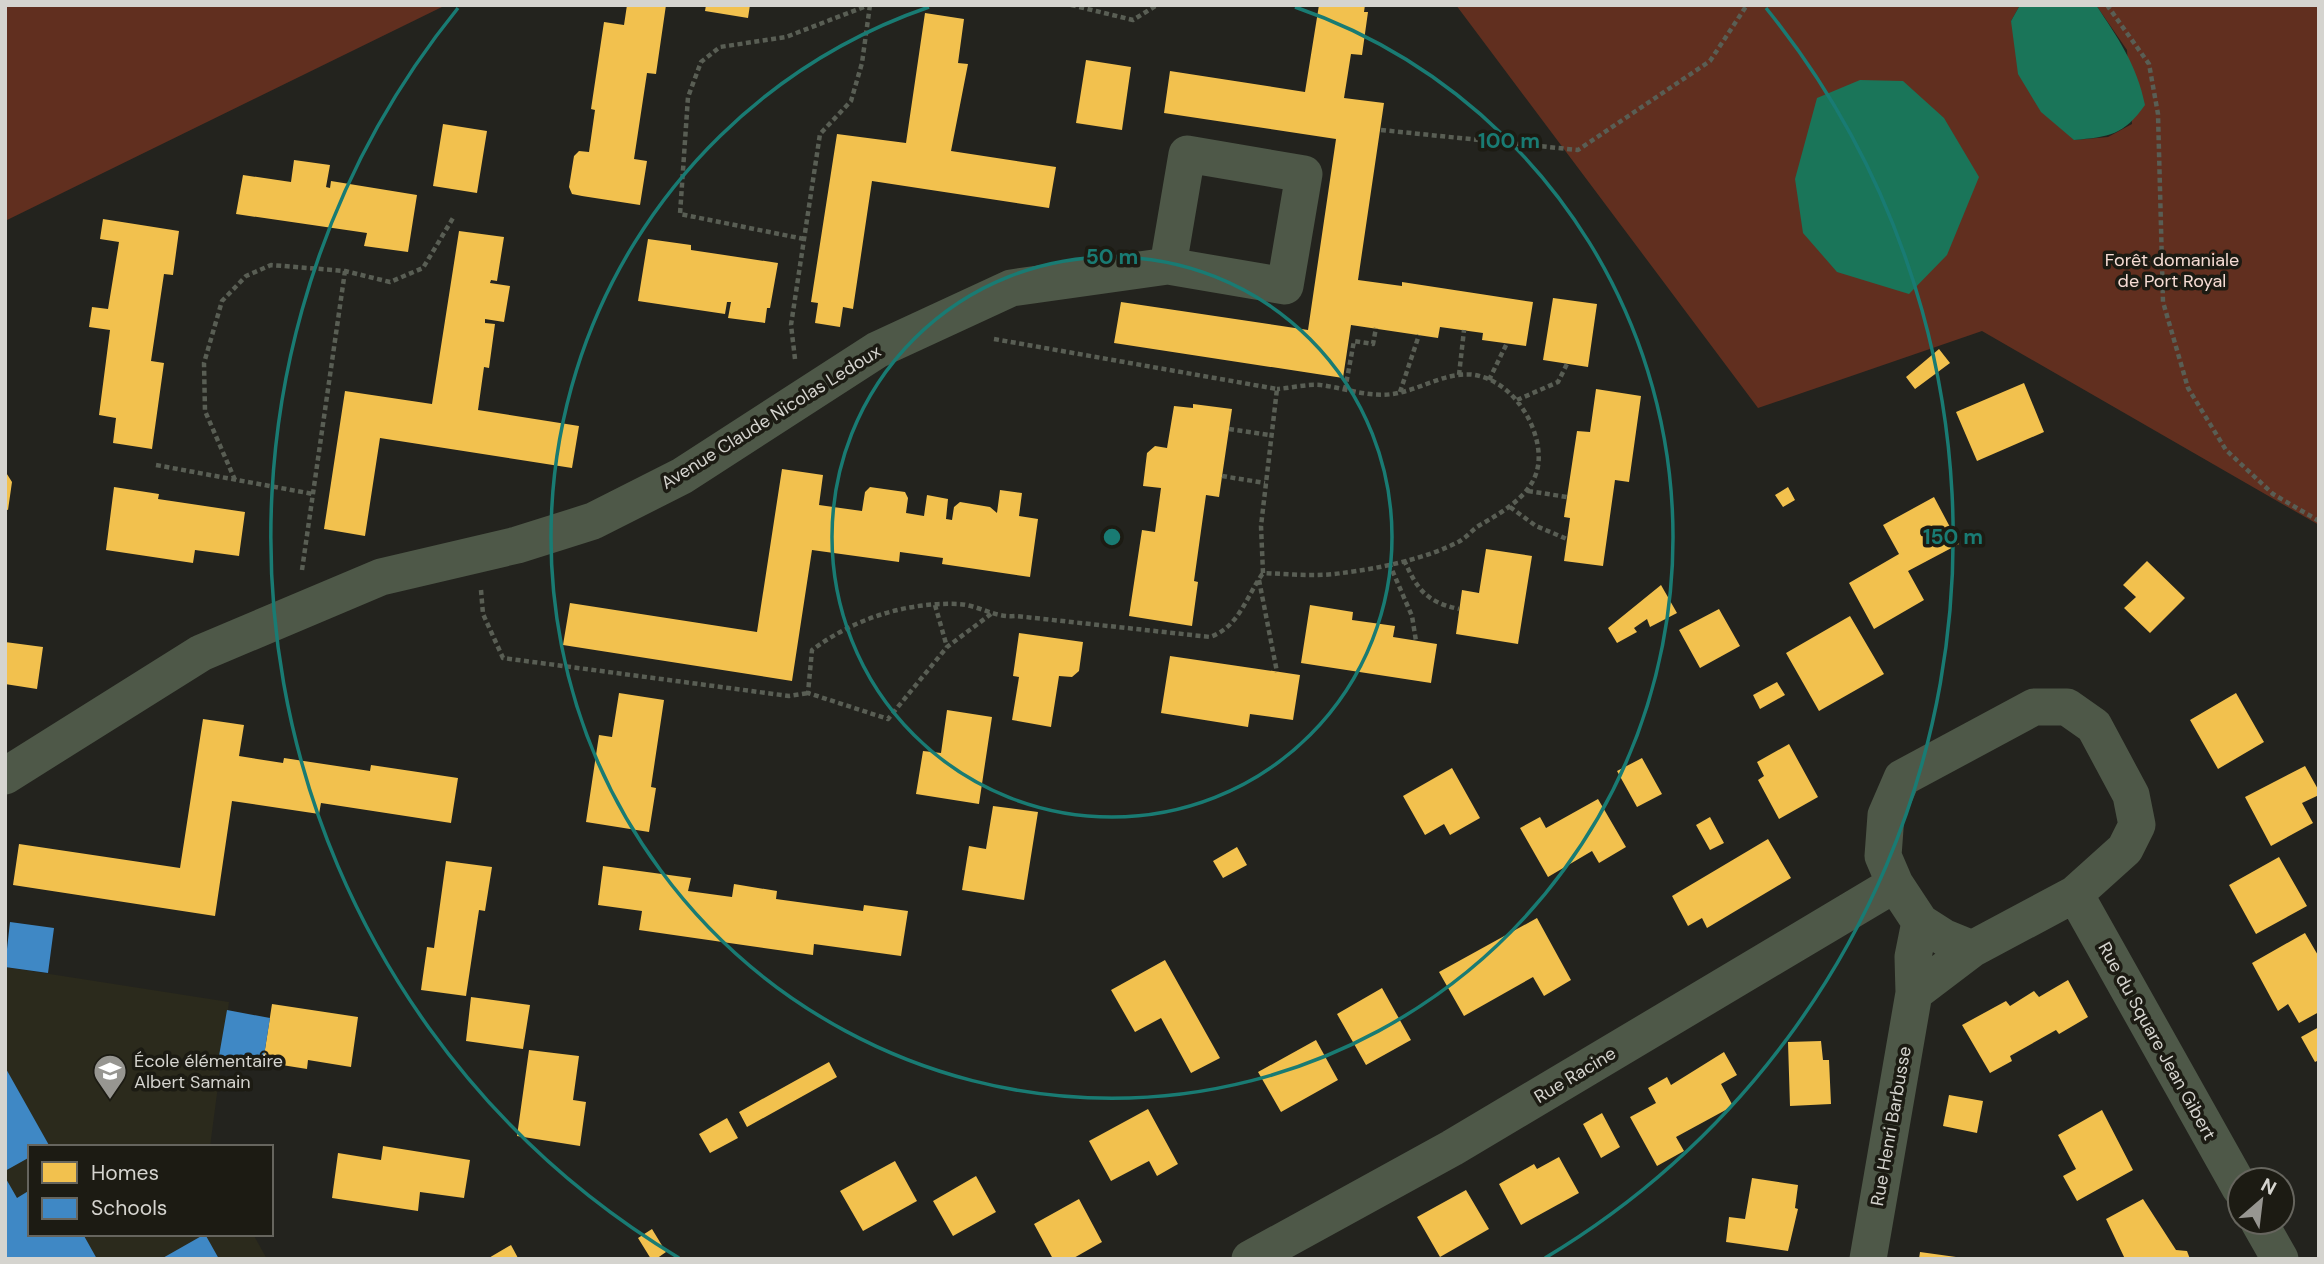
<svg xmlns="http://www.w3.org/2000/svg" width="2324" height="1264" font-family="'DM Sans',sans-serif">
<rect width="100%" height="100%" fill="#23231e"/>
<path fill="#2b2a1c" d="M5,967L229,1002L210,1147H30V1234H253L267,1259H5Z"/>
<path fill="#612f1f" d="M5,5H446L5,221Z
M1456,5H2020L2011,21L2075,140L2108,137L2132,124L2127,50L2096,5H2319V525L1982,331L1758,408Z"/>
<path fill="#1a7559" d="M2020,5H2096C2118,38 2137,65 2145,105C2124,135 2109,137 2074,140L2041,112L2018,74L2011,21Z
M1860,80L1903,81L1944,118L1979,177L1947,255L1909,294L1837,272L1803,233L1795,179L1817,98Z"/>
<path fill="#f2c14e" d="M627,5H666L656,74L647,73L634,159L647,161L640,205L582,196L572,194L569,187L574,156L579,151L589,152L595,110L591,109L604,22L624,25Z
M706,5H750L748,18L705,11Z
M1319,5H1365L1364,12H1368L1362,55L1351,54L1344,98L1384,103L1358,280L1402,286V282L1533,302L1526,346L1482,340L1483,333L1440,327L1438,338L1351,325L1343,378L1114,343L1121,302L1308,330L1336,139L1164,113L1170,71L1305,92Z
M925,13L964,19L958,63L968,64L951,151L1056,167L1049,208L872,181L853,309L843,307L840,327L815,323L818,303L811,302L837,134L906,143Z
M1086,60L1131,67L1122,130L1076,123Z
M443,124L487,131L477,193L433,186Z
M294,160L330,165L326,187L330,188L331,181L417,195L408,252L364,246L367,233L236,214L243,175L291,182Z
M103,219L179,231L173,275L164,274L151,361L164,363L152,449L113,443L116,418L99,415L110,330L89,327L92,307L108,309L119,242L100,239Z
M459,231L504,237L497,281L491,280L490,283L510,286L504,322L485,319V323L495,324L489,368L484,367L478,410L579,426L572,468L380,438L365,536L324,529L345,391L432,404Z
M648,239L691,245V250L778,263L770,308H767L765,323L728,318L731,302H727L725,314L638,301Z
M1553,298L1597,304L1588,367L1543,360Z
M1939,349L1950,363L1915,389L1906,377Z
M2024,383L2044,432L1977,461L1956,412Z
M1596,389L1641,396L1629,482L1615,480L1603,566L1564,561L1570,518L1564,517L1577,431L1590,432Z
M1193,404L1232,409L1219,497L1206,495L1194,581L1198,582L1192,626L1129,616L1142,530L1155,532L1161,488L1143,486L1147,453L1155,446L1167,448L1174,406L1193,408Z
M782,469L823,475L819,505L862,511L865,492L870,487L905,492L908,498L906,513L924,516L927,495L948,499L946,519L952,520L954,507L960,502L990,507L997,513L1000,490L1022,493L1019,516L1038,519L1030,577L942,564L943,558L900,552L899,562L812,550L792,681L563,645L570,603L757,632Z
M5,471L12,482L8,510L5,509Z
M114,487L159,494L158,499L245,512L239,556L195,550L193,563L106,550Z
M1788,487L1795,500L1783,507L1775,495Z
M1934,497L1959,544L1908,571L1924,600L1874,629L1849,583L1899,554L1883,525Z
M1486,549L1532,556L1518,644L1456,634L1462,590L1479,593Z
M2147,561L2185,598L2150,633L2124,608L2136,597L2123,585Z
M1661,585L1677,613L1650,627L1647,619L1634,628L1637,632L1617,643L1608,628Z
M1310,605L1353,612L1352,620L1395,626L1393,637L1437,644L1431,683L1301,663Z
M1719,609L1740,646L1700,668L1679,630Z
M1850,616L1884,674L1819,711L1786,653Z
M1019,633L1083,642L1079,671L1072,677L1059,676L1051,727L1012,720L1019,677L1013,676Z
M5,642L43,647L37,689L5,684Z
M1170,656L1300,675L1293,720L1250,714L1248,727L1161,713Z
M1777,682L1785,695L1760,709L1753,695Z
M619,693L664,700L651,787L656,788L649,832L586,822L599,735L612,737Z
M2236,693L2264,742L2218,769L2190,720Z
M947,710L992,717L979,804L916,794L923,751L941,753Z
M203,719L244,725L239,756L283,763L284,758L370,771L371,765L458,778L451,823L321,803L319,814L232,801L215,916L13,885L19,844L180,868Z
M1789,744L1818,797L1779,819L1758,780L1764,776L1757,762Z
M1642,758L1662,794L1637,807L1617,771Z
M2305,766L2319,791V795L2302,803L2313,823L2271,846L2245,797Z
M1452,768L1480,818L1450,835L1444,824L1425,835L1403,796Z
M1598,799L1626,847L1599,863L1592,851L1548,877L1520,828L1540,817L1546,828Z
M993,806L1038,812L1024,900L962,890L969,846L986,849Z
M1710,817L1724,843L1710,850L1696,825Z
M1768,839L1791,878L1707,928L1702,918L1688,926L1672,896Z
M1237,847L1247,865L1223,878L1213,861Z
M2279,857L2307,906L2256,934L2229,885Z
M446,861L492,867L485,911L479,910L466,996L421,990L427,947L434,948Z
M603,866L691,878L688,891L732,897L734,884L777,891L776,899L863,911L864,905L908,911L901,956L814,944L813,955L639,930L642,911L598,905Z
M1537,918L1571,980L1544,996L1533,977L1464,1016L1439,972Z
M2305,933L2319,957V1012L2299,1023L2288,1004L2278,1011L2252,963Z
M1165,960L1220,1058L1191,1073L1161,1018L1135,1032L1111,990Z
M2068,980L2088,1017L2059,1034L2056,1030L2010,1056L2012,1061L1990,1073L1962,1025L2006,1001L2010,1006L2034,991L2039,997Z
M1382,988L1411,1040L1366,1065L1337,1014Z
M471,997L530,1005L523,1049L466,1041Z
M272,1004L358,1017L351,1067L308,1060L307,1069L263,1062Z
M2319,1027V1060L2315,1062L2301,1037Z
M1316,1040L1338,1080L1281,1112L1258,1072Z
M1821,1041L1823,1060H1829L1831,1104L1790,1106L1788,1042Z
M529,1050L579,1056L573,1100L586,1102L580,1146L517,1136Z
M1724,1052L1737,1075L1721,1084L1733,1106L1676,1137L1684,1151L1657,1166L1630,1117L1656,1103L1648,1088L1667,1077L1671,1085Z
M829,1062L837,1077L747,1127L739,1112Z
M1949,1095L1983,1101L1977,1133L1943,1126Z
M1148,1109L1178,1164L1157,1176L1149,1161L1111,1181L1089,1141Z
M2102,1110L2133,1170L2077,1201L2063,1176L2076,1169L2058,1135Z
M1602,1113L1620,1147L1601,1158L1583,1124Z
M727,1118L738,1138L710,1153L699,1134Z
M383,1146L470,1160L464,1198L420,1192L418,1211L332,1198L338,1153L381,1160Z
M1559,1157L1579,1193L1521,1225L1499,1184L1534,1164L1537,1169Z
M895,1161L917,1201L863,1231L840,1191Z
M976,1176L996,1212L953,1236L933,1201Z
M1752,1178L1798,1185L1795,1208L1798,1209L1788,1251L1726,1242L1729,1217L1745,1219Z
M1466,1190L1489,1229L1440,1257L1417,1217Z
M1079,1199L1102,1242L1072,1259H1053L1034,1224Z
M2143,1199L2176,1250L2187,1251L2190,1259H2125L2106,1219Z
M652,1229L666,1252L656,1259H651L638,1238Z
M511,1245L518,1258L487,1259Z
M1920,1252L1956,1257V1259H1919Z"/>
<path fill="#3f88c5" d="M10,922L54,928L48,973L5,967Z
M227,1010L270,1018L263,1062L219,1056Z
M5,1067L50,1147H30V1157L5,1171Z
M5,1177L17,1198L30,1190V1234H83L97,1259H5Z
M205,1234L219,1259H161Z"/>
<g fill="none" stroke-linecap="round" stroke-linejoin="round">
<path stroke="#595e54" stroke-width="4.5" stroke-dasharray="5 3.5" stroke-linecap="butt" d="M1071,5L1133,20L1157,5
M2107,5L2149,64L2158,114L2163,302L2188,388L2226,450L2273,494L2319,521
M1381,130L1578,150L1710,61L1747,5
M804,239L680,214L688,97L701,62L720,47L786,37L869,5
M994,339L1277,389L1261,526L1263,573C1289,574 1317,577 1342,573C1377,569 1429,558 1460,541C1467,537 1473,529 1480,525C1522,501 1553,479 1532,426C1522,402 1502,380 1475,375C1448,371 1423,388 1398,393C1371,399 1346,388 1320,385C1306,384 1291,388 1277,389
M795,359L791,325L820,134L851,101L862,63L870,5
M1459,375L1464,330
M1489,380L1507,343
M1345,390L1354,341L1373,344L1376,328
M1400,392L1419,335
M1517,400L1558,382L1567,364
M1229,429L1269,435
M156,465L313,494
M1222,476L1265,483
M235,480L205,411L204,363L222,301L246,276L271,265L345,271L390,282L423,268L453,218
M1528,491L1567,497
M1510,507L1536,526L1567,539
M1404,560C1417,589 1426,602 1459,609
M1389,563L1412,616L1416,641
M302,570L345,271
M1259,580L1277,672
M481,590L483,614L503,658L789,696L808,693
M935,605L947,647
M991,614L947,647L888,719L808,693L812,650C854,619 905,602 958,604C979,605 994,618 1016,616L1210,637C1239,627 1246,597 1263,573"/>
<path stroke="#4e5848" stroke-width="37" d="M1187,154L1304,174L1285,286L1168,266Z
M5,776L201,653L381,577L517,545L593,521L682,476L877,350L1011,288L1168,266
M2075,894L2240,1188
M1914,993L1972,949L2075,894L2125,849L2137,825L2131,795L2094,726L2067,707H2034L1902,778L1886,815L1883,856L1895,884L1920,922L1945,938L1972,949
M2259,1222L2280,1259
M1250,1259L1452,1148L1895,884
M1868,1259L1914,993L1913,957L1920,922"/>
</g>
<g fill="none" stroke="#197b73" stroke-width="3.5">
<circle cx="1112" cy="537" r="280"/>
<path d="M1295 7A561 561 0 1 1 929 7"/>
<path d="M679 1258A841 841 0 0 1 458 8M1766 8A841 841 0 0 1 1545 1258"/>
</g>
<defs>
<symbol id="school-pin" viewBox="-11 -11 22 30"><path d="M0 17L-7.5 6A9.5 9.5 0 1 1 7.5 6Z" fill="#979691" stroke="#1c1b13"/><path d="M0-5L7-2L0 1L-7-2ZM-4 1L0 2.5L4 1V4Q0 6-4 4Z" fill="#fff"/></symbol>
</defs>
<g fill-rule="evenodd">
<use href="#school-pin" x="91" y="1052" width="38" height="52"/>
</g>
<g text-anchor="middle" dominant-baseline="central" stroke-width="7" stroke-linejoin="round" paint-order="stroke">
<g font-size="18" fill="#f6dcd4" stroke="#1c1b13">
<text x="2172" y="260">Forêt domaniale<tspan x="2172" dy="21">de Port Royal</tspan></text>
</g>
<g font-size="18" fill="#d5d4cf" stroke="#1c1b13">
<text transform="translate(771 417) rotate(-32)">Avenue Claude Nicolas Ledoux</text>
<text transform="translate(2157 1041) rotate(61)">Rue du Square Jean Gibert</text>
<text transform="translate(1575 1075) rotate(-31)">Rue Racine</text>
<text transform="translate(1891 1126) rotate(-80)">Rue Henri Barbusse</text>
</g>
<g font-size="18" fill="#d5d4cf" stroke="#1c1b13" text-anchor="start">
<text x="134" y="1061">École élémentaire<tspan x="134" dy="21">Albert Samain</tspan></text>
</g>
</g>
<circle cx="1112" cy="537" r="10" fill="#197b73" stroke="#1c1b13" stroke-width="3.5"/>
<g font-size="21" text-anchor="middle" font-weight="bold" fill="#197b73" stroke="#1c1b13" stroke-width="7" stroke-linejoin="round" paint-order="stroke">
<text x="1509" y="148">100 m</text>
<text x="1112" y="264">50 m</text>
<text x="1953" y="544">150 m</text>
</g>
<rect width="2324" height="1264" fill="none" stroke="#d5d4cf" stroke-width="14"/>
<rect x="28" y="1145" width="245" height="91" fill="#1c1b13" stroke="#66655e" stroke-width="2"/>
<rect x="42" y="1162" width="35" height="21" fill="#f2c14e" stroke="#66655e" stroke-width="2"/>
<text x="91" y="1180" font-size="21" fill="#d5d4cf">Homes</text>
<rect x="42" y="1198" width="35" height="21" fill="#3f88c5" stroke="#66655e" stroke-width="2"/>
<text x="91" y="1215" font-size="21" fill="#d5d4cf">Schools</text>
<g transform="translate(2261 1201) rotate(28)"><circle r="33" fill="#1c1b13" stroke="#66655e" stroke-width="2"/>
<path d="M0-5L12 26L0 18L-12 26Z" fill="#979691"/>
<text y="-10" font-size="19" font-weight="bold" text-anchor="middle" fill="#d5d4cf">N</text>
</g>
</svg>
